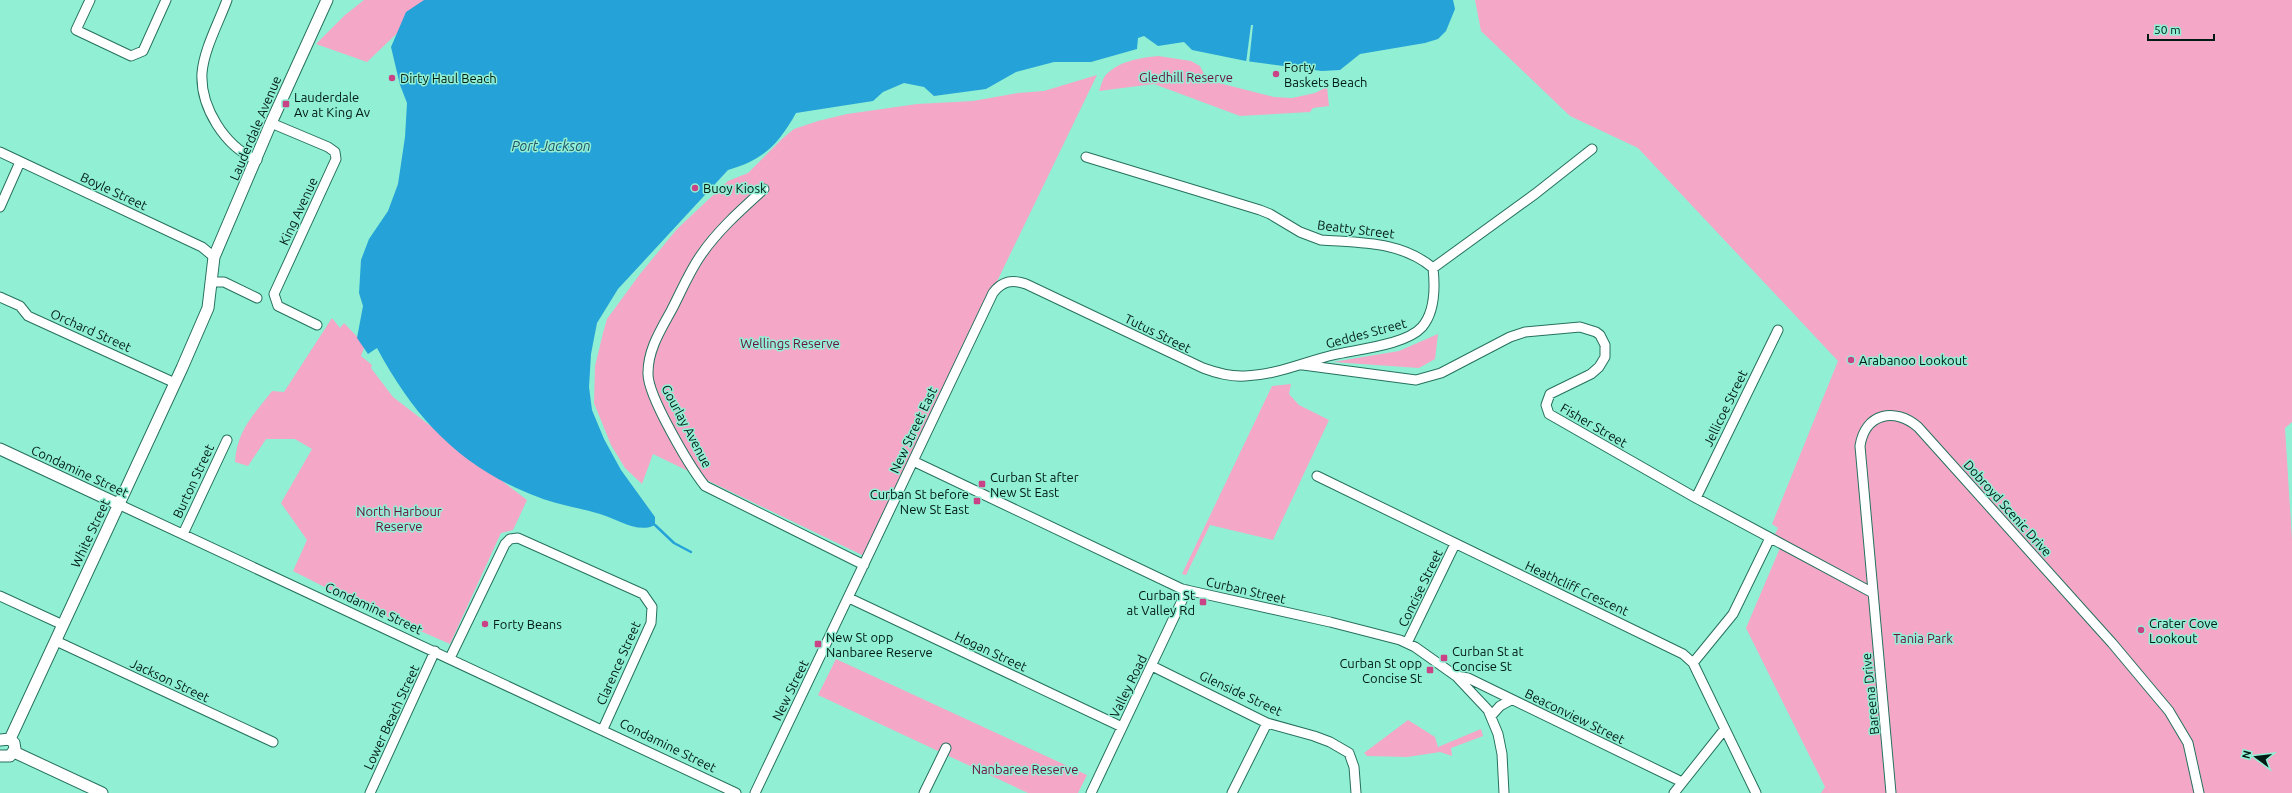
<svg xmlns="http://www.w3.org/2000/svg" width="2292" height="793" font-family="Ubuntu,sans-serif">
<rect width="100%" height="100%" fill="#91f0d4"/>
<path fill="#f4a7c7" d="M364,0H432L367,62L316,44L345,15Z
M1475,0H2292V422L2285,428L2292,540V793H1821L1825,787L1746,628L1783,541L1774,536L1778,528L1772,524L1838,361L1638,148L1570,116L1481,31Z
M1158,56L1191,61L1200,66L1207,80L1274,97L1292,98L1315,93L1327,87L1329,106L1313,108L1310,112L1240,116L1154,84L1099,91C1101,86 1102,80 1105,76C1118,61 1140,58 1158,56Z
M1097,75L864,556L653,454L642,484L625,468L611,445L594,403L595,366L603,333L607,319L640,274L677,229L728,181L748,173L783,138L794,129L818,121L847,114L917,104L973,101L1018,93L1044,91Z
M332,318L340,328L344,323L365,345L361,356L372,365L371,368L393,397L527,500L513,530L501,533L450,644L354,602L293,571L307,540L281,503L312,449L295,439H266L248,466L235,462C237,430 253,416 272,391L284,392Z
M1438,334L1435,359L1419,368L1333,362L1399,351Z
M1291,384L1289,394L1299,405L1329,420L1273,540L1210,525L1186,575L1182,574L1272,386Z
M836,659L1087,775L1078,793H1028L818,695Z
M1408,720L1435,737L1438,747L1481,729L1483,736L1451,748L1452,756L1440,752L1407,757L1367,756L1364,753Z"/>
<path fill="#25a2d8" d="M424,0H1453L1455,9L1446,31L1438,39L1425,43L1360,54L1340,70L1322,71L1246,61L1192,50L1184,42L1158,46L1144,36L1138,38L1137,49L1091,62H1054L1016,72L986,89L934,96L924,87L904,83L883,92L873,101L796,113C778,145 763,160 728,170L618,289L597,323L591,354L589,387L592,410L604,439L621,470L655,517V525C638,534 617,519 600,514C580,508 558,505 538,497C461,468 415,419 377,348L368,354L357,338L363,306L359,293L361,260L369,239L388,211L398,184L405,137L407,103L400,85L391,47L406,12Z"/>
<path fill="#91f0d4" d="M1251,25H1253L1249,63H1246Z"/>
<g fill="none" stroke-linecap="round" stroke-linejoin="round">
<path stroke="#25a2d8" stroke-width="2.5" d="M655,525L674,543L691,552"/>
<defs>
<path id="minor" d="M90,0L76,30L131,56L143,51L166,0
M227,0C219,22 204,49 202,73C200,107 225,147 257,160
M271,123L328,147L335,152L336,159L274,294L278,306L317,325
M0,152L202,247L214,257
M1086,157L1260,210L1270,214L1300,232L1321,240C1361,243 1401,241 1433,268L1535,194L1592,149
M764,189C742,209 718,230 701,255C689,272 681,292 671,311C660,331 648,350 648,373C647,395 690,467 705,486L864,565
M0,207L20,162
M211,282H224L257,298
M0,297L20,306L28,316L175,383
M1303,365L1416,380L1441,373L1510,337L1525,332L1580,327L1596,332L1600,335L1605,345V357L1599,367L1591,374L1550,394L1546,405L1549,414L1696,498L1873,593
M913,461L1182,589L1330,622L1400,640L1415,647L1456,676L1488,710L1498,734L1502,754L1504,793
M1317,476L1683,654L1693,663L1756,793
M1696,498L1778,330
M118,504L736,793
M183,534L227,440
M0,596L63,625
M849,598L1122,727
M56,641L273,742
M1407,643L1455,544
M450,658L505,544L510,539L518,538L643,594L652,607L651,623L603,729
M1693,663L1733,614L1770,538
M1152,666L1267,723L1314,736L1330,742L1349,753L1354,767L1356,793
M1456,676L1468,678L1682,782
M1491,716L1500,706L1511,700
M370,793L435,651
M755,793L993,293C1002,281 1012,279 1026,284L1203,368C1217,373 1230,377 1245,376C1276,375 1304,362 1333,355C1358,349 1406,345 1422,327C1435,312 1435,286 1433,268
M924,793L946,748
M1091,793L1187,590
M1232,793L1267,723
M1674,793L1724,730
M1891,793L1860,446C1865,413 1895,407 1918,427L2112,643L2169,711L2188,743L2199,793"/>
<path id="tertiary" d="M0,449L118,504
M10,739L182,368L208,308L214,257L271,123L327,0
M0,740L10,739L14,743L15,749L10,756H0
M14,752L102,793"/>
</defs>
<use href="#minor" stroke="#26715e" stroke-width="11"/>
<use href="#tertiary" stroke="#26715e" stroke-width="13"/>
<use href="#minor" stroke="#fff" stroke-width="9"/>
<use href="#tertiary" stroke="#fff" stroke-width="11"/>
</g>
<g fill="#c94386" stroke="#91f0d4" stroke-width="1.5">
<circle cx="1276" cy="74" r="4"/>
<circle cx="392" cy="78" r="4"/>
<rect x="282" y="100" width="8" height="8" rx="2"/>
<circle cx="695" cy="188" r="4"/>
<circle cx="1851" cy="360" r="4"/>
<rect x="978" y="480" width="8" height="8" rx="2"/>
<rect x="973" y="497" width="8" height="8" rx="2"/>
<rect x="1199" y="598" width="8" height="8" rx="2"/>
<circle cx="485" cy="624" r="4"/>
<circle cx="2141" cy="630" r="4"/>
<rect x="814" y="640" width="8" height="8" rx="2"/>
<rect x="1440" y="654" width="8" height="8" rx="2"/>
<rect x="1426" y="666" width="8" height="8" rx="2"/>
</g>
<g text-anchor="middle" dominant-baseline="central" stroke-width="3" stroke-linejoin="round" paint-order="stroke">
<g font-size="13" fill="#001b14" stroke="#91f0d4" text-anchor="start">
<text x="1284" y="67">Forty<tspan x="1284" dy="15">Baskets Beach</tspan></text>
<text x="400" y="78">Dirty Haul Beach</text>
<text x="294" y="97">Lauderdale<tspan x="294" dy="15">Av at King Av</tspan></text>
<text x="703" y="188">Buoy Kiosk</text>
<text x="1859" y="360">Arabanoo Lookout</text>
<text x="990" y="477">Curban St after<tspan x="990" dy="15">New St East</tspan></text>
<text x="969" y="494" text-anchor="end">Curban St before<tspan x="969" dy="15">New St East</tspan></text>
<text x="1195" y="595" text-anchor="end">Curban St<tspan x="1195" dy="15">at Valley Rd</tspan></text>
<text x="2149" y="623">Crater Cove<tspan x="2149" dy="15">Lookout</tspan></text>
<text x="493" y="624">Forty Beans</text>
<text x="826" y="637">New St opp<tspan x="826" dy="15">Nanbaree Reserve</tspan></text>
<text x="1452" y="651">Curban St at<tspan x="1452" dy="15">Concise St</tspan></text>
<text x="1422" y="663" text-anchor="end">Curban St opp<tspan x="1422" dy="15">Concise St</tspan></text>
</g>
<g font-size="13" fill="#691140" stroke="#91f0d4">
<text x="1186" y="77">Gledhill Reserve</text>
<text x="790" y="343">Wellings Reserve</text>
<text x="399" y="511">North Harbour<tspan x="399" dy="15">Reserve</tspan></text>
<text x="1923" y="638">Tania Park</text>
<text x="1025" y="769">Nanbaree Reserve</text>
</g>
<g font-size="13" fill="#001b14" stroke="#91f0d4">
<text transform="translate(255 128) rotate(-67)">Lauderdale Avenue</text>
<text transform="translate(114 191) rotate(25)">Boyle Street</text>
<text transform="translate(298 211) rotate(-65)">King Avenue</text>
<text transform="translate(1356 229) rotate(7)">Beatty Street</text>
<text transform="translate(91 330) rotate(24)">Orchard Street</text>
<text transform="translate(1158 333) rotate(26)">Tutus Street</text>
<text transform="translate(1366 333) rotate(-15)">Geddes Street</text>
<text transform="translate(1725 408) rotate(-64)">Jellicoe Street</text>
<text transform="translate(1594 425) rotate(30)">Fisher Street</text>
<text transform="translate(687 426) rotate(62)">Gourlay Avenue</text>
<text transform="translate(913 430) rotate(-65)">New Street East</text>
<text transform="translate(80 471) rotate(25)">Condamine Street</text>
<text transform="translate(193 481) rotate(-65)">Burton Street</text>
<text transform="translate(2008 508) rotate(48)">Dobroyd Scenic Drive</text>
<text transform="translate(90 533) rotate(-65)">White Street</text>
<text transform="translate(1420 588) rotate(-64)">Concise Street</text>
<text transform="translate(1577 588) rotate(25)">Heathcliff Crescent</text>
<text transform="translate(1246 590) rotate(13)">Curban Street</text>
<text transform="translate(374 608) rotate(25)">Condamine Street</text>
<text transform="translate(991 651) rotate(25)">Hogan Street</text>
<text transform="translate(618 663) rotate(-66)">Clarence Street</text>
<text transform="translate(170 680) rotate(25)">Jackson Street</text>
<text transform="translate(1128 686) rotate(-64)">Valley Road</text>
<text transform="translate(790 690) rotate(-64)">New Street</text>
<text transform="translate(1241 693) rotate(25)">Glenside Street</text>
<text transform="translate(1870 694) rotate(-96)">Bareena Drive</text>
<text transform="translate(1575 716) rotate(26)">Beaconview Street</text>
<text transform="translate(391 717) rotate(-65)">Lower Beach Street</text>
<text transform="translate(668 745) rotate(26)">Condamine Street</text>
</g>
<g font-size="14" font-style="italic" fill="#24526a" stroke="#91f0d4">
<text x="551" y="146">Port Jackson</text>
</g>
</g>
<g transform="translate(2256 757) rotate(285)" stroke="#91f0d4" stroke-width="3" paint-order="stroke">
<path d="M0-3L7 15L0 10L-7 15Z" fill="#001b14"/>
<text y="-6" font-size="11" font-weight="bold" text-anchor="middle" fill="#001b14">N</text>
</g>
<path d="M2148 34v6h66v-6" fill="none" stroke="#001b14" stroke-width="2"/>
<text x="2154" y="34" font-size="12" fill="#001b14" stroke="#91f0d4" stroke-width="3" paint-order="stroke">50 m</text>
</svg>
